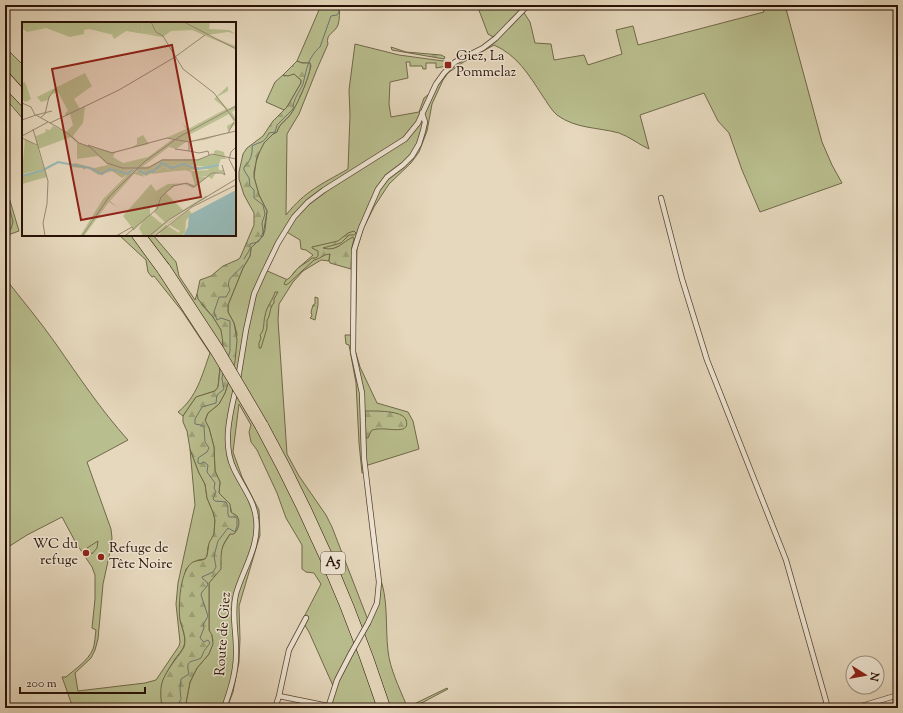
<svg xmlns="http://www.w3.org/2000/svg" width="903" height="713" font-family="'Sorts Mill Goudy',serif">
<defs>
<pattern id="forest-firs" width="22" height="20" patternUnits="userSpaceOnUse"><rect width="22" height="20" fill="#b9be8e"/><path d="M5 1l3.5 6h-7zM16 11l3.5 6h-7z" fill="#9fa279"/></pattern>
<pattern id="wetland-marsh" width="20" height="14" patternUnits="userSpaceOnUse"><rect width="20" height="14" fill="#b9be8e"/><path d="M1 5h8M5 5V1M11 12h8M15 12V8" fill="none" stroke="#9fa279"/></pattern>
<pattern id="park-crowns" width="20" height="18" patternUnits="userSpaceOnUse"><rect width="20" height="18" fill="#b9be8e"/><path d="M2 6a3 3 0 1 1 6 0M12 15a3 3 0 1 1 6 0" fill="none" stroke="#9fa279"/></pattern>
</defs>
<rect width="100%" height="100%" fill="#e6d8bd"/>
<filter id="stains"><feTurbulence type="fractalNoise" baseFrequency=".005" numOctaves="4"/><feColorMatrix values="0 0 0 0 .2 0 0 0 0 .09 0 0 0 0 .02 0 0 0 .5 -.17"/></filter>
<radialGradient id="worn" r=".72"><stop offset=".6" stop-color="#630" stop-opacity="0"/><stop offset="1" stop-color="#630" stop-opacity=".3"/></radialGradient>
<path fill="#b9be8e" stroke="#70684a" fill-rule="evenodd" d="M319,5L340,6C339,11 340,20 338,25C335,33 325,34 328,44L317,69L299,114L287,134L286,215C305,191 322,184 348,169L350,115L349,90L355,44L399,55L451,62L447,66L436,68V63H426V69H423L422,66H410V62H406L408,78L390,82L389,104L391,117L419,112L424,98L429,94L447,70L495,38L488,34L477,5H525L521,8L530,22L535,43L551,44L554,60L584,55L588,65L622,54L616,30L633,26L638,45L764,12L762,5H785L822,142L832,165L842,183L760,212L742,170L729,133L718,121L704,93L640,115L649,149C638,144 630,137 619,133C597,127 576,129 557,115C551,110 547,102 542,95C529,75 517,55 494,45L462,63L448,73L443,80L432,104L427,131L419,152L411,163L389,184L374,207L363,229L357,249L355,350L360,367L377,403L408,412L413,421L419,449L365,466L366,473H362L359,443L356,383L349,345L346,344L345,335H352L353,268H351L353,244H344L330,250L329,261L321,260L303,271L293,282L279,304L278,320L287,454L299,476L326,515L332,527L368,620L373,614L379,575C389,599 385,626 388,651C390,669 399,687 406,704L408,706L412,705L447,688L448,689L412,708H328L334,688L309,632L304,624V617L321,584L314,573L306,572L302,569V545L286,518L277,493L257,450L251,442L249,432L251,425L239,404L233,452L242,477L259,510L260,535L239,606L240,639L239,662L233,692L227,708H185L190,682L197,668L209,654L213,640L209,630V583L215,575L221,564L220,559L222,547L230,534L233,514L231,512V509L219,493L220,482L215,471L214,447L209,428L205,421L208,413L219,404L225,393L228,383L237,334L234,323L228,312V305L243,268L250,256L251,248L263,236L265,230L267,211L259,195L254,177L256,162L260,150L264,143L273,134L277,132C279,123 288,120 292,112C300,98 307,82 311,66L310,63H302L297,61L319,10ZM285,231L300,240L301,249L306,250L313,255L296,270L288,280L265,270Z
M5,47L23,65V119L5,98Z
M294,74L301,80V83L287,107L284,110L266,102L275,82L283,75L284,76Z
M5,184L19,231L5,236Z
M119,235H153L176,262L179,276L195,300L197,294L202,305L213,317L221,330L223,337L218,387L215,391L196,397L183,416L178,412C197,397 202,375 210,353L182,311L154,276L152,277L148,272L146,260Z
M5,278C22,300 40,321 56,344C79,377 101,410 128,440L87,462L111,529L112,538L110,552L103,584L98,639L95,650L91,658L75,673L78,691L145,683L156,680L179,646L180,642L176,604L178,583L195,505L190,449L199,473L205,484L207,498L213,512L215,520L214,534L208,547L207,556L205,559L198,560L186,569C182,586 179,602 180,619C181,627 187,637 184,646C182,651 178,655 175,659C162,679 160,684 162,708H73L62,677H66C75,669 88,661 93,649C95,644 95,636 96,630L92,628L95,599V575L92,567L76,543L62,517L27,535L5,549V458H7L5,451Z"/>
<path fill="url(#forest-firs)" stroke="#70684a" d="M391,47L406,52L441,55L445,57L444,59L392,50Z
M297,61L302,63H310C313,70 296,108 290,115C285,121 279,124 277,132L273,134L264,143L257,157L254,172V177L259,195L267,211L263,236L251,248L250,256L243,268L228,305V312L234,323L237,340L235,362L225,393L219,404L208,413L205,420L209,428L214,447L215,471L220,482L219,493L230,504L231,512C233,514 235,514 237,516C241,522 238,530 234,534H230C220,548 221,552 221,569L209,583V630L212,635L213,644L209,654L197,668L190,682L185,708H162C159,684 161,680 175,660C178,656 182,651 184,647C187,638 182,628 180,620C178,606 180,569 193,562C197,560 201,561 205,559L207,556L209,543L214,534L215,520L213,512L207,498L205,484L199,473L190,449L187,431L183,422V416L196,397L215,391L218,387L223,343L221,330L213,317L198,299L197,294L200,280L211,276L223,266L237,260L240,258L254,225V213L244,195L239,179V172L243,154L247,148L263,136L273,121L287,107L301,83V80L294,74L288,76L283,75Z
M354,231L356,233L354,235H349L341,243L323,248C337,252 342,242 353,237L354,239L352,247L351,269L330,263L329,261L330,254C324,254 320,259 314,260L289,283L286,285L284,284L286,280C291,278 294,272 298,268C303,264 308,262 312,258H316L318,256V251L312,248V247L338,241L348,233Z
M275,292H278L274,299V303C269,308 271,315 267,320V328L261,348H259V343L261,338L260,335C265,330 263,323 265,316C266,307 273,300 275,292Z
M315,297L318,298V305L315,320L310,318L312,316L311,312L313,305L315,304Z
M365,411C374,411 403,410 406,420C412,438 380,424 371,431L368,438H366Z"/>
<path fill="url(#wetland-marsh)" stroke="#70684a" d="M5,207L10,210L13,222L11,229L5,232Z"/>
<path fill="url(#park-crowns)" stroke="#70684a" d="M98,541L97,548L92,554L87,548Z"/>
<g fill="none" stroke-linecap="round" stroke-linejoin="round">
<path stroke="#6b7670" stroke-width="1" d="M244,259L250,249V244L258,242L261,238L263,232L262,223L265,214L263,205L254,198V190L250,186L249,178L244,170V167C250,162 253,154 252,146C261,141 264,144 269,133L275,132L277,125L293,109C293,99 299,93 303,84C305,76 306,69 309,62C311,57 316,50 320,47L331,16L337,15L339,12L338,5
M228,358L230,351V321L221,318L217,320L214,312L219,297H226L230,290C224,278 237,274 243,265
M176,708L181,699L180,689L181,679L189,674C185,658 192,663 201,658L204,651L210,643L208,640L204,642L200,638L204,628L203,625L208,616L201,595L202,592L208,585L207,582L203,579L202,577L213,572L216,567L214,556L218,541L228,528L235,532L237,526V518L235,517H229C226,511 230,509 226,502L215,501L213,499L216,492L214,488L215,483L207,472L208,465L204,462L200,464L198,463V458L207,452L209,448L205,442L204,427L201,425L195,424V419L202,407L216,403L217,395L224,389L222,379L223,372"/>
<defs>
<path id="minor" d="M661,198L682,279L707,360L786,560L828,708
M238,379L246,330L254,294L263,274L278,243L294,217L308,202L324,190L405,139L418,123L436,84L444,73L455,62L483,48L496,38L528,5
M368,623L377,603L379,582L364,458L362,393L353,352L354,250L361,228L378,189L387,177L403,165L412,156L419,144L423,131L425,122L422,113
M279,696L289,650L306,618
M224,708C230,691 236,673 236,655C237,635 231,614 236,594C243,569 260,546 256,518C254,500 242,486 234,469C222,444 230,414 236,388
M275,708L279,696L328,706
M328,708L337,680L351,653
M855,708L898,695"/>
<path id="highway" d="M5,74L23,94
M5,83L23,102
M135,235L162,272
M142,235L167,268
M264,424C314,515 355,610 387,708
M259,427C308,517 349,611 381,708"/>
</defs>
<use href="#minor" stroke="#584334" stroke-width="6"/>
<use href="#highway" stroke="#281106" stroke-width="8"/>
<use href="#minor" stroke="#efe6d4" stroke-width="4.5"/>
<use href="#highway" stroke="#e6d8bd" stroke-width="7"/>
<defs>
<path id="minor-bridge" d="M351,653L368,623"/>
<path id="highway-bridge" d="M167,268L220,349L264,424
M162,272L215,353L259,427"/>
</defs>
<use href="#minor-bridge" stroke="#584334" stroke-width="6" stroke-linecap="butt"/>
<use href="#highway-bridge" stroke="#281106" stroke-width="8" stroke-linecap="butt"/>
<use href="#minor-bridge" stroke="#efe6d4" stroke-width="4.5"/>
<use href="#highway-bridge" stroke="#e6d8bd" stroke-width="7"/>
</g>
<g fill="#8f2418" stroke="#efe6d4" stroke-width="1.5">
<rect x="444" y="61" width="8" height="8" rx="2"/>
<circle cx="86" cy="553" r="4"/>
<circle cx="101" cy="557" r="4"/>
</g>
<g text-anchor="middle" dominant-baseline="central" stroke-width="3" stroke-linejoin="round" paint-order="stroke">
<rect fill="#efe6d4" stroke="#645144" stroke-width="1" x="321" y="552" width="24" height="22" rx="3"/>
<g font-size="13" font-weight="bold" fill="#281106">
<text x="333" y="563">A5</text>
</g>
<g font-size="14" fill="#281106" stroke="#efe6d4" text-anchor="start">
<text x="456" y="57">Giez, La<tspan x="456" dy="16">Pommelaz</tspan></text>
<text x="78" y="545" text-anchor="end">WC du<tspan x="78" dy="16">refuge</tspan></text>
<text x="109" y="549">Refuge de<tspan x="109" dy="16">Tête Noire</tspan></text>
</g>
<g font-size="14" fill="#281106" stroke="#efe6d4">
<text transform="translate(224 634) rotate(-86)">Route de Giez</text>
</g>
</g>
<g transform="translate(22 22)">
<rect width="214" height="214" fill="#e6d8bd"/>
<path d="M113,0H121L120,11L138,12L128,0H188L187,7L207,8L214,12L206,10L185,13L214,24V27L170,8L149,9L141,15L104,9L92,17L90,13ZM63,51L70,64L52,77L58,87L63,84L61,101L51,114L57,121L90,130L109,126L115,122V116L121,113L127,122L93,130L91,135L101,141L126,135L152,116H144L164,107L160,101L166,107L204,87L192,77L206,64V69L195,75L206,87L214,83V87L210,90L214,97V99L212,98L213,102L206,109L205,104L212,100L207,92L167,113L169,119L207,110L183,118L164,120L154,127L147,125L120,145L128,144L141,137H176L192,132V129L195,128L202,130L203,136L206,137H199L197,142L184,145L161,142L150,144L138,142L123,150L112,147L103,150L94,148L77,150L64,144L60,146L48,145L53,141L72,146L86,143L76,134L55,137V121L49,115L16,127L22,147L30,142L23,148L25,155L0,162V153L17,148L0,152L3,117L15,124L14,114L24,110L23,107L28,108L31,104L44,110L51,103L48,92L44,94L43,91L46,89L36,70L30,72L26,78L19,80L15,75ZM3,60L9,77L4,80L0,78V61ZM142,145L149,149L162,146L170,149L187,148L188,150L176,154L186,155L171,166L162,162L153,164L144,171L161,188L185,173L184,176L147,198L130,214H121L117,206L121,199L112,208L101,194L129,162L134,169L146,162L164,161L173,163L169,150L163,148L129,152ZM136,182L132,190L143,200L140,202L128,192V186ZM117,149L123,155L112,152L88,179L95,185L87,180L62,214H58L81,177L107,151ZM170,185L144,203L157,211L154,214H137L139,210L131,214L148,199Z" fill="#b9be8e" fill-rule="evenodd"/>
<path d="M0,0H113L92,13L67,7L62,8V12L48,15L24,6L5,10L0,6ZM121,0H128L135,8H140H135L138,12L120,11ZM140,141L150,144L161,142L183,146L196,142L197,148H201L202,152L199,150L193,152L190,157L185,154H176L188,150L186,147L149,149L142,145L124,154L116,149L109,150L100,156L90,149L77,153L64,145L63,148L60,146L61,144L77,150L89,146L103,150L112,147L123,150Z" fill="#b9be8e"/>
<path d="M167,188L170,192L164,198L163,210L160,214H154L158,209L148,203Z" fill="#b9be8e"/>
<path d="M214,168V214H161L166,205L167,193Z" fill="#97b9b6"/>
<path fill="none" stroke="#97b9b6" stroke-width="2" d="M23,147L36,140L68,146L80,152L87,147L95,149M116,148L123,152L128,149L131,150L140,141L150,146L161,142L176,147L197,143M96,149L105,152L111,148M0,154L22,148"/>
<path fill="none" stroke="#9a8874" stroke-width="1" d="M129,0L134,10L141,14L161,47L192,71L214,100M162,0L214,27M0,81L9,85L13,93M14,93L30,89M18,96L23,92L27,75L33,67M0,98L14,93L44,110L57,121L68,125L85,141L100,146H126L140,138H176L190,132L214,137M28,101L97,68L153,35L183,13M11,107L26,159L25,182L21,201L23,214M206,111L212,100M0,114L26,100M0,116L15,123M167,120V129L177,131L186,129L187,133M66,123L90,131L145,116L167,120L214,109M214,125L209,130L207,137L214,151M153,127L167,129M60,214L87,175L122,140L157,115L214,84M94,214L110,205L112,208M103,214L135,187L139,175L151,164L165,161L172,165L190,151H200L203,153L200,143M127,214L148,197L214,157M133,214L170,185L214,163"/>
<path fill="#8f2418" fill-opacity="0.15" stroke="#8f2418" stroke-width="2" d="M150,23L179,175L59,198L30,47Z"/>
<rect width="214" height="214" fill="none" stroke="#281106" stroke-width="2"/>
</g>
<rect width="903" height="713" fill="none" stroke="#e6d8bd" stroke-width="20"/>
<rect x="6" y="6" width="891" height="701" fill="none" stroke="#281106" stroke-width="2"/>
<rect x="10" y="10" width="883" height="693" fill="none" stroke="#281106"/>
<g transform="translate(865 675) rotate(101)"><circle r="19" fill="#efe6d4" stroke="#9f9182"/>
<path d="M0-3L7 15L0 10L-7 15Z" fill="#8f2418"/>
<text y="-6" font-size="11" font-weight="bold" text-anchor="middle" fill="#281106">N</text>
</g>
<path d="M20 687v6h125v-6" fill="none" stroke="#281106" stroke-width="2"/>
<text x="26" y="687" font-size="12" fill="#281106" stroke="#efe6d4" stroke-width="3" paint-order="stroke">200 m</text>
<rect width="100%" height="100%" filter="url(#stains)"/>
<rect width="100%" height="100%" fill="url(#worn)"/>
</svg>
